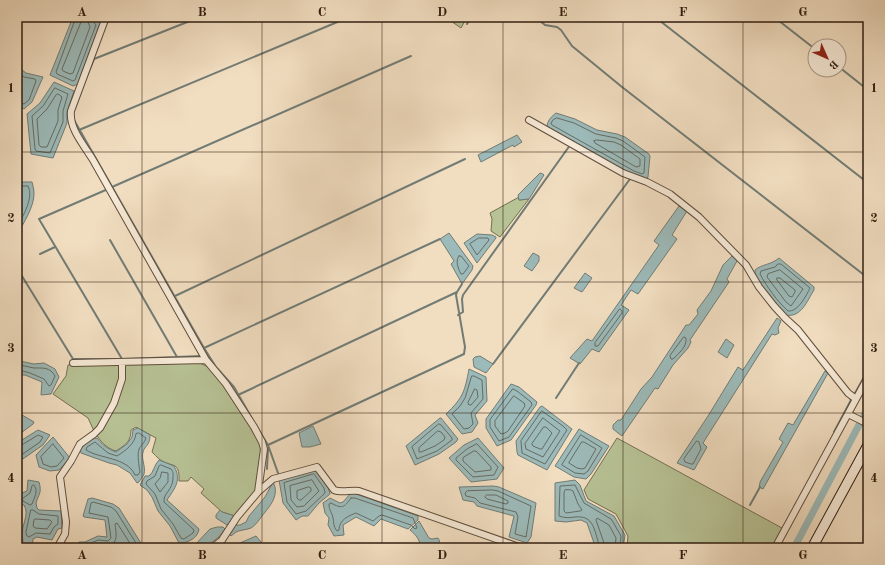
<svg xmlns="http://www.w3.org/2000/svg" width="885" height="565" font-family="'Old Standard TT',serif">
<rect width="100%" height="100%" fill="#f1ddc0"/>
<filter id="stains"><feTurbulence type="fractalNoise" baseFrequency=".005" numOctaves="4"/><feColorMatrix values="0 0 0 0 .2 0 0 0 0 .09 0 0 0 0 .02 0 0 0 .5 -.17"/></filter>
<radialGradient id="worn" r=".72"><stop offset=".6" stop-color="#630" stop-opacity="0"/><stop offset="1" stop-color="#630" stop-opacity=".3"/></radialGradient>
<path fill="#b7c295" stroke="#747052" d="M445,17H467L461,28Z
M519,197V200L529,199L500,237L491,231L492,219L490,213Z
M197,362L211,368L225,385L253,428L263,451L258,488L235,516L222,512L201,493L204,489L191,477L188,481H179C180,460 171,468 159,459C157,457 154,454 152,452L156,438L136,427L131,430C131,442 125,445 116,451C106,448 101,442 96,434L115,403L123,364Z
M74,364H120L121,379L112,403L94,431L88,418L53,394L66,376L68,365Z
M617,438L782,528L772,548H627L628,536L616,514L588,499L584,490Z"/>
<path fill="#9cbab9" stroke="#717c75" d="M73,17H95V18L101,22L78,84L73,86L50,75Z
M17,66L26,73L43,77L32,102L24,109L17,105Z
M54,82L74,91L67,112V123L53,158L31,154L27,114L40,103Z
M556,113L575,119L597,130L617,134L625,137L649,154L650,156L648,177L647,179L633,175L549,128L547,125C549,119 551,117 556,113Z
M517,135L522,142L514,147L513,145L481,162L478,155Z
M540,173L543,174L544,175L529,199L519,200L518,195Z
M17,182H32C33,186 34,190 34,194C34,207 23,224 17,235Z
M679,206L687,211L672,235L677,239L638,294L631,290L621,305L629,310L599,352L592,349L580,364L570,358L587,339L592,341L659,245L654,241Z
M449,233L473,266L472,270L462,284L451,264L454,261L440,239Z
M477,234L492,235L496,237V238L477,263L464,243Z
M533,253L539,256V261L532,271L524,266Z
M732,256L737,261L727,279L729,282L690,340L691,342L688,348L673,365L658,389L655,388L622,436L613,429V425L618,420H621L641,389L652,377L686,325H689L698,314L697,310L711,291L723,265Z
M779,258L814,287V290C807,301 801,318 786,315C777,306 755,283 755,270C762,264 771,265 779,258Z
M585,273L592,278L582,292L574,288Z
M777,318L781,321L778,328L779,333L775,335L772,334L703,443L707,447L694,470L677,463L708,416L738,367L743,370Z
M726,339L734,345L727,358L718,352Z
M480,356L493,364L486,373L474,367L473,359L475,357Z
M20,361L34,364L44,363L55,369L59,377L51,394L41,395L42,382L25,375H22L17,378V362Z
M469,369L486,377L487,401L475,415L478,423L472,432L462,434L446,414C463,398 465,391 469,369Z
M825,371L828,373L763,489L759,487L760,483V482L783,442L779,439L788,423L793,425Z
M511,384L519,387L537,402L536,405L511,440L497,446L486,428V419Z
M542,406L572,429L547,470L518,455L517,452L516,441L540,407Z
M17,412L34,422L33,424L17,436Z
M440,418H441L458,439L456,442L439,454L415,465L406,446Z
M313,426L321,444L310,447H302L299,433Z
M138,428L150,435C150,446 145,445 143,452C141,459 146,467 144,474C143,477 140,480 139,482L137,483L130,473L117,465L109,463L81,453L80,450C84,444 90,439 97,438C102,445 108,449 116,452L127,444L132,437L133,430Z
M579,429L609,446L591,474L586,479L574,477L555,466Z
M38,430L50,435L43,445L17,463V443Z
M53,437L70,458L59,470L50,471L39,467L36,455Z
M478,438L504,468L497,479L471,482L449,458L464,445Z
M159,460L174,466C182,480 175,488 167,500L199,529C198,538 188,543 179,543L170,526L158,511L152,497L147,490L140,485L145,476H149C154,472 154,465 159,460Z
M316,470L328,487L330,494L319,503L308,516H302L296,520L283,503L279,480Z
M28,480L39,482C42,493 39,493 36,503L37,508L39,510L61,511L62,528L58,529L52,540L37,537L33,539L32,548H23C23,543 23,539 22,535C21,526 30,515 24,505L17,504V493H22L27,491Z
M575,480L580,485L586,501L614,516L625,535L623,548H595V546L587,523L581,520L566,522L555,521V483Z
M273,482C280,495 270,506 262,516C259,520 256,525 251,528C246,530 240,530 236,532C234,533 233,535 231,536L229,534L235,525H240L246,522L249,516L265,497Z
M493,486L499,487L536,503L531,537L527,543L509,537L514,516L477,506L474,502L463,500L459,487Z
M351,493L356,494L418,516V520L408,529L381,519L374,526L356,517L343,525L344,535L334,536L328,525L329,518L325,513L323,503L330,498L340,503L343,502Z
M92,498L113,504L119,508L144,548H76L79,542H85L98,536L107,537L105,520L84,517L83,516L88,499Z
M220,510L222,512L235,516L227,525L216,518V515Z
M419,521L429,538L432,539L438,538C441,542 439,545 435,548H420C421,540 415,534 410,530Z
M217,527H223L225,529L219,537L204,548H192L210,529Z
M256,536L266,548H231V547Z"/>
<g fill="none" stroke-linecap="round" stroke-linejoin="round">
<path stroke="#666c64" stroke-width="1" d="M76,17L56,72L57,74L73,81L75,80L96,25L92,20L91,17
M81,17V22L62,69L63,71L70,74L73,73L90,27L86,17
M17,71L24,77L35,79L36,81L29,100L24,104L17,102
M55,88L68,94L63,111V122L50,153L36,151L35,149L32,116L43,106Z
M58,94L62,97L58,110V121L47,147H41L39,145L37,119L47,109L56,95Z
M557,118L574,123L596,134L616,138L623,141L645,157L644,173L642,174L634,171L552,125L551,123L553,120Z
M597,140L614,142L621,145L640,159V166L636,167L595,143L594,141Z
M17,186H28C34,198 23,216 17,227
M479,238H488L489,240L477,255L470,244Z
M459,256H461L469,266L463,274H461C458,268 455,261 459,256Z
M778,264H781L810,288C806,296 798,312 788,311C777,301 767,287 760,274L761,271L775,267Z
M780,270L803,289L791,306L786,302L767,277L768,274Z
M777,278H780L795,290V292L792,297L789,296L777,280Z
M620,309L622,311V313L598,346H595V343Z
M684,337L686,338C687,347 679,353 673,359H671L670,356Z
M17,365C23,365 28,367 34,368C43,368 50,367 55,376L51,385L49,386L44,379L30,373L23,371L17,373
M472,376H474L482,380L483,399L471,413L473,424L469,428L464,429L452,414L460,406L465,398Z
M475,389L477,390L478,397L471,405H469L468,403Z
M513,389L517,391L531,402L532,405L509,437L499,441L490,427V420Z
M514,396L524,403L525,406L508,431L505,433L501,434L495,426V421Z
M542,411L563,426L567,430L545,464L522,453L521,441Z
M543,418L560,431L543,457L526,449L525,444Z
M439,424L441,425L452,438V440L437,451L417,459L412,447Z
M544,427H546L552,433L542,449H540L533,446L532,444Z
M438,431L441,432L445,437L444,440L435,446L421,452H419V448Z
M139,433L146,438C144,444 141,445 139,449C137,456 139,465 140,472L138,475H135C127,457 100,459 86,450L87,447L95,442L108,453L117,456C125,451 135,444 136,434Z
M581,435L602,448L588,471L584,474L575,473L562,465Z
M697,441L699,442L701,449L693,464H691L685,462L684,459Z
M582,442H584L596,449L585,468L582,469L577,468L569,463Z
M53,444L64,458L57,466L51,467L43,464L41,457Z
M477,444L498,467L494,475L473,477L456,460V458L467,449Z
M17,446H20L38,435L43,437L40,442L17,458
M474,451H476L491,467V470L475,472L463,461V458Z
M161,465L171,469C174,473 173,474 173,478C173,490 163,493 164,502L194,530L193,533L184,539L181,538L173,524L161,509L155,494L146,484L147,481L155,476L159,466Z
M162,472L168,473V482L160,492L155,484L160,478Z
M314,474L324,488L325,493L306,511L296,514L287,502L284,483Z
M312,480L319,491L304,506L297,507L291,500L290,486Z
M34,485C39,491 34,498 32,504L30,505L23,501L22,499L30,493L32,486Z
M309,487L311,488V491L301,500H299L297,498V491Z
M493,490L498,491L531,506L526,537L515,534L518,517L516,512L480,503L475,498L466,496L465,493L467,491Z
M571,490L573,491L578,504L582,510L580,511L566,513L564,511V492L565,490Z
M487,495H496L508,501V503L506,504L487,499L485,497Z
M351,498H355L413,518L417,528L415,529L411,525L382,515L379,516L373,521L356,513C348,516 339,520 339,530L337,531C333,526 334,523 333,518C332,512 329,511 329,504L331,503C342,509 344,508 351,498Z
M31,510H33L39,514L58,516V524L54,527L50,534L36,533L29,537L27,536L26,533Z
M36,519L50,520L52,522L47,529L35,528L33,526L34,520Z
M80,548L98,540L108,541L111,538L108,517L89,513L91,503L93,502L111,507L116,511L139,548
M94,548C99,545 101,547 107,546C119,545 116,532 115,524L117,523L133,548
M599,548V544C594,530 594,515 575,517C569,518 565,518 559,516L560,486L575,485L584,503L611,519L613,522L621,536L620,548
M604,548V543L596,520L597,518L609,525L616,538L615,548"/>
<path stroke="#717c75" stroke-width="2" d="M535,17L545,25L557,27L561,30L572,46L622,87L868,278
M655,17L868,183
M774,17L815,49
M467,24L471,17
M839,67L868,90
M86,78L94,59L200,17
M74,120L204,348L216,367L234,387L254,422
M79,130L347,18
M112,187L411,56
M108,189L39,219L122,359
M110,240L177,357
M40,254L55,247
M17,268L73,359H120
M457,292L462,284
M175,296L465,159
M458,315L463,312L462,299L463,295L573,141
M204,348L440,239
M124,359L202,356
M493,364L630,179
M238,395L457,292L456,295L465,347L464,354L268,445
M854,395L868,370
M556,398L579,363
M258,429L268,445L278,473
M834,432L851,400L849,397
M267,469L268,448
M750,505L760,487"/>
<path stroke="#9cbab9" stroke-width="7" d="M794,548L868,408"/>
<defs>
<path id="minor" d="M529,120L623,173L647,182L670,194L699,217L746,265L759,287L774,306L785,318L798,330L848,393L856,399
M206,360L226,384L254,427L262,442L264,449L258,492L237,517L222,540L212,548
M73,363L206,360L93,160C84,145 69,129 71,111L106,17
M848,414L868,424
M258,492L273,479L317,467L334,490C341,493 350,490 359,491L522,548
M57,548L65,534L66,522L60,477L71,461L80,444L94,434L100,428L114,403L122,379V363
M775,548L868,377"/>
<path id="secondary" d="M812,548L868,445"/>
</defs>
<use href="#minor" stroke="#604e3c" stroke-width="8"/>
<use href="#secondary" stroke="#301e10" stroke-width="11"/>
<use href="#minor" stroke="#f6e9d6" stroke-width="6"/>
<use href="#secondary" stroke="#f6e9d6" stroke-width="9"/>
</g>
<path fill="none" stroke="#301e10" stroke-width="1" stroke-opacity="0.55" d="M142,17V548M262,17V548M382,17V548M503,17V548M623,17V548M743,17V548M17,152H868M17,282H868M17,413H868"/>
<rect width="885" height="565" fill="none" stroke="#f1ddc0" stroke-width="44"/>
<g transform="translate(827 58) rotate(135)"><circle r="19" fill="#f6e9d6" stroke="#a79887"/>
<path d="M0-3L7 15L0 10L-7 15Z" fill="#8f2418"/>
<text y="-6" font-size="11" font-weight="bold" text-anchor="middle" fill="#301e10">B</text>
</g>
<rect x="22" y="22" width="841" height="521" fill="none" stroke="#301e10" stroke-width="1.5"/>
<g font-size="13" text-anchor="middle" font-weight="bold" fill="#301e10">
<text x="82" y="16">A</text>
<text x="202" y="16">B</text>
<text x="322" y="16">C</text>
<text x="442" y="16">D</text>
<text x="563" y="16">E</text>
<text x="683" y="16">F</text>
<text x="803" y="16">G</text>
<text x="11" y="92">1</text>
<text x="874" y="92">1</text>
<text x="11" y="222">2</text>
<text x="874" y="222">2</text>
<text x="11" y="352">3</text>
<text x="874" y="352">3</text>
<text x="11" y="482">4</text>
<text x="874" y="482">4</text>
<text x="82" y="559">A</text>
<text x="202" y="559">B</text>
<text x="322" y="559">C</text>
<text x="442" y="559">D</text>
<text x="563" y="559">E</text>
<text x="683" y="559">F</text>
<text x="803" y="559">G</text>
</g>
<rect width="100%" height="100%" filter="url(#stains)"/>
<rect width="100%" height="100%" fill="url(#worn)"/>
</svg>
